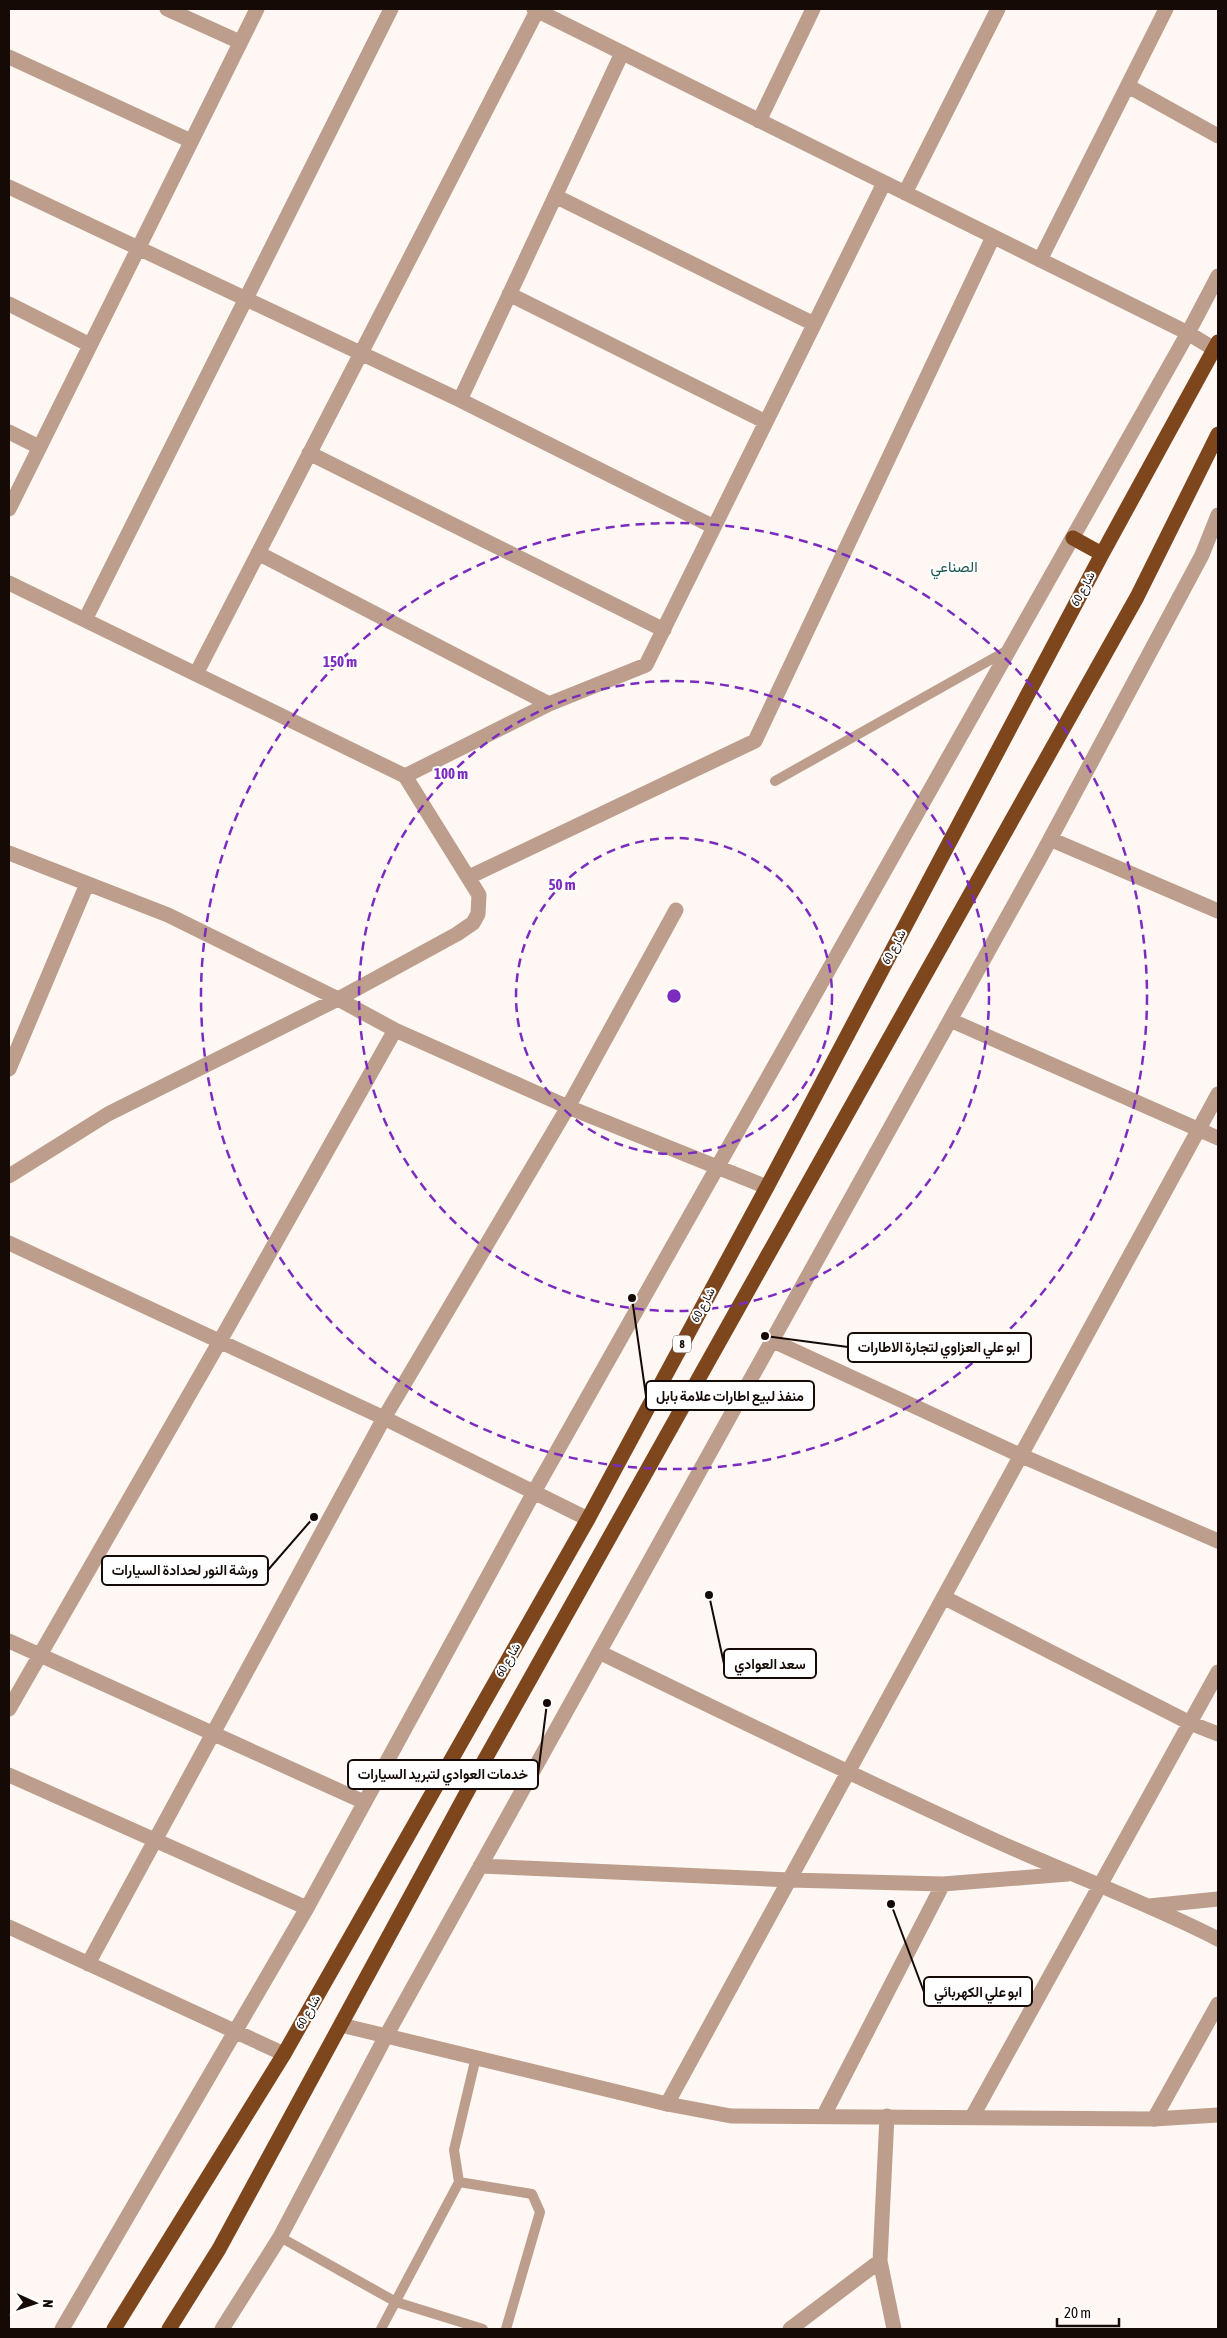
<svg xmlns="http://www.w3.org/2000/svg" width="1227" height="2338" font-family="'Asap Condensed',Vazirmatn,sans-serif">
<rect width="100%" height="100%" fill="#fef7f3"/>
<g fill="none" stroke-linecap="round" stroke-linejoin="round">
<path stroke="#bd9e8c" stroke-width="10" d="M775,781L1008,650
M459,2182L532,2194L540,2212L506,2329
M280,2237L396,2302L483,2329
M381,2329L459,2182L454,2150L476,2057"/>
<path stroke="#bd9e8c" stroke-width="15" d="M167,9L240,42
M534,9L1188,333L1214,349
M9,57L191,141
M1128,86L1218,136
M759,121L813,9
M9,187L460,400L714,527
M905,193L998,9
M555,196L814,324
M1040,260L1166,9
M509,294L766,422
M9,304L90,345
M460,400L622,53
M9,432L39,447
M309,453L664,630
M9,509L257,9
M258,553L549,704
M9,583L405,776L479,895L478,914L473,923L457,934L338,999L108,1114L9,1176
M85,620L391,9
M196,674L538,9
M405,776L549,704L646,665L884,183
M1050,839L1218,911
M9,853L168,915L338,999L395,1030L568,1107L767,1187
M469,877L755,741L993,237
M950,1020L1218,1138
M9,1069L87,884
M9,1243L384,1418L588,1519
M771,1340L1022,1456L1218,1541
M945,1598L1190,1723L1218,1734
M9,1641L364,1802
M599,1652C730,1716 861,1779 994,1840C1069,1874 1146,1902 1218,1939
M9,1709L220,1341L395,1030
M9,1775L307,1908
M480,1866L790,1880L943,1884L1068,1874
M1149,1906L1218,1899
M9,1927L284,2054
M88,1964L384,1418L568,1107L676,910
M667,2104L1218,1094
M824,2115L943,1884
M887,2116L880,2261L894,2329
M972,2117L1218,1672
M1154,2119L1218,2004
M62,2329L307,1908L534,1492L1188,333L1218,276
M222,2329L280,2237L386,2036L1040,858L1202,555L1218,515
M790,2329L880,2261"/>
<path stroke="#bd9e8c" stroke-width="15" d="M341,2025L667,2104L731,2116L1154,2119L1218,2115"/>
<path stroke="#7e461d" stroke-width="15" d="M1073,538L1102,554
M114,2329L284,2054L588,1519L767,1187L1102,554L1218,342
M169,2329L219,2249L479,1770L1137,597L1218,434"/>
</g>
<g fill="none" stroke="#7b2cbf" stroke-width="2.5" stroke-dasharray="9 6">
<circle cx="674" cy="996" r="158"/>
<circle cx="674" cy="996" r="315"/>
<circle cx="674" cy="996" r="473"/>
</g>
<g text-anchor="middle" dominant-baseline="central" stroke-width="4" stroke-linejoin="round" paint-order="stroke">
<rect fill="#fff" stroke="#5b5450" stroke-width="1" x="673" y="1335.5" width="18" height="17" rx="4"/>
<g font-size="11" font-weight="bold" fill="#150a05">
<text x="682" y="1344">8</text>
</g>
<g font-size="12" fill="#150a05" stroke="#fff">
<text transform="translate(1083 589) rotate(-62)">شارع 60</text>
<text transform="translate(894 947) rotate(-62)">شارع 60</text>
<text transform="translate(703 1305) rotate(-62)">شارع 60</text>
<text transform="translate(508 1660) rotate(-60)">شارع 60</text>
<text transform="translate(308 2012) rotate(-60)">شارع 60</text>
</g>
<g font-size="15" fill="#1c5651" stroke="#fff">
<text x="954" y="566">الصناعي</text>
</g>
</g>
<circle cx="674" cy="996" r="8" fill="#7b2cbf" stroke="#fff" stroke-width="2.5"/>
<g font-size="15" text-anchor="middle" font-weight="bold" fill="#7b2cbf" stroke="#fff" stroke-width="4" stroke-linejoin="round" paint-order="stroke">
<text x="340" y="667">150 m</text>
<text x="451" y="779">100 m</text>
<text x="562" y="890">50 m</text>
</g>
<path fill="none" stroke="#150a05" stroke-width="2" d="M765 1336L848 1347M632 1298L646 1396M314 1517L268 1570M709 1595L724 1664M547 1703L538 1774M891 1904L924 1992"/>
<g fill="#150a05" stroke="#fff" stroke-width="2">
<circle cx="765" cy="1336" r="5"/>
<circle cx="632" cy="1298" r="5"/>
<circle cx="314" cy="1517" r="5"/>
<circle cx="709" cy="1595" r="5"/>
<circle cx="547" cy="1703" r="5"/>
<circle cx="891" cy="1904" r="5"/>
</g>
<g fill="#fff" stroke="#150a05" stroke-width="2">
<rect x="848" y="1333" width="183" height="29" rx="5"/>
<rect x="646" y="1381" width="168" height="29" rx="5"/>
<rect x="102" y="1556" width="166" height="29" rx="5"/>
<rect x="724" y="1649" width="92" height="29" rx="5"/>
<rect x="348" y="1760" width="190" height="29" rx="5"/>
<rect x="924" y="1977" width="108" height="29" rx="5"/>
</g>
<g font-size="14" text-anchor="middle" font-weight="bold" fill="#150a05">
<text x="939" y="1352">ابو علي العزاوي لتجارة الاطارات</text>
<text x="730" y="1401">منفذ لبيع اطارات علامة بابل</text>
<text x="185" y="1575">ورشة النور لحدادة السيارات</text>
<text x="770" y="1669">سعد العوادي</text>
<text x="443" y="1779">خدمات العوادي لتبريد السيارات</text>
<text x="978" y="1997">ابو علي الكهربائي</text>
</g>
<rect width="1227" height="2338" fill="none" stroke="#150a05" stroke-width="20"/>
<g transform="translate(35 2303) rotate(93)" stroke="#ffffff" stroke-width="4" paint-order="stroke">
<path d="M0-4L9 19L0 12L-9 19Z" fill="#150a05"/>
<text y="-8" font-size="14" font-weight="bold" text-anchor="middle" fill="#150a05">N</text>
</g>
<path d="M1057 2318v8h62v-8" fill="none" stroke="#150a05" stroke-width="2.5"/>
<text x="1064" y="2318" font-size="15" fill="#150a05" stroke="#ffffff" stroke-width="4" paint-order="stroke">20 m</text>
</svg>
